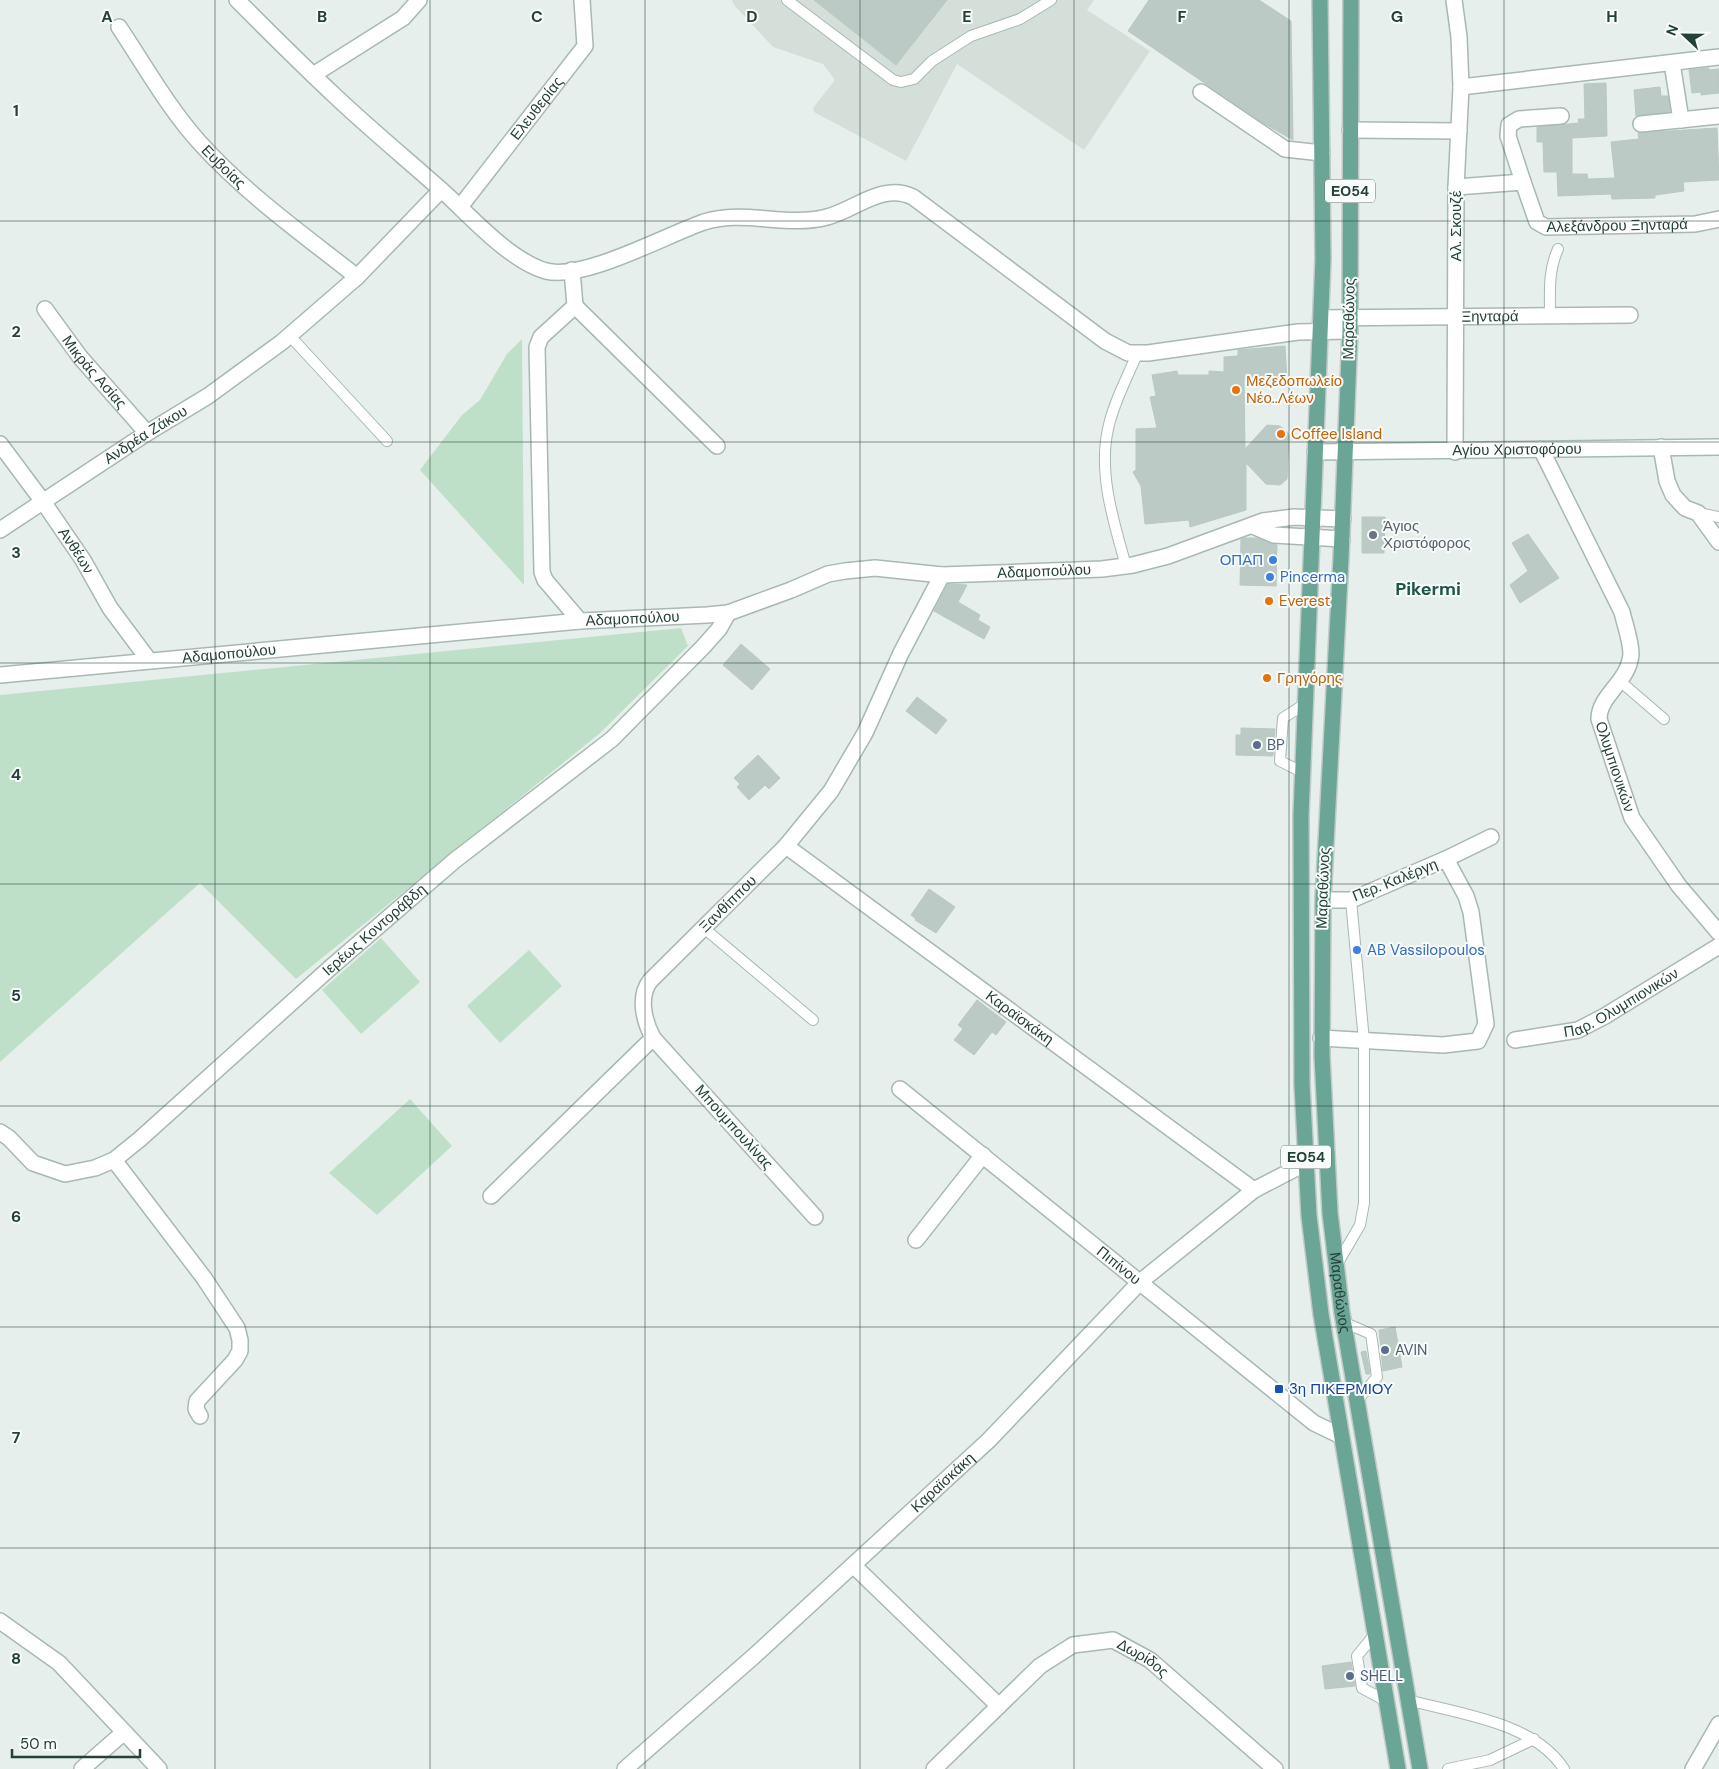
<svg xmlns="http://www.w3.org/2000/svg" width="1719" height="1769" font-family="'DM Sans',sans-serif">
<rect width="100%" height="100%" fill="#e6efeb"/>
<path fill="#d4dfda" d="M732,0H1094L1087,10L1150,51L1084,150L957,64L906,161L814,112L813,108L835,80L823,64L773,47L734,5Z"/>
<path fill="#bfe0c8" d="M522,339L524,585L420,470L462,415L480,400L507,354Z
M681,628L688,646L599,734L296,979L200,883L0,1062V695Z
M381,938L420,982L361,1034L322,990Z
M529,950L562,986L500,1043L467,1006Z
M410,1099L452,1146L377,1215L329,1173Z"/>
<path fill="#bbcac4" stroke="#b8c9c2" d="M814,0H947L896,65Z
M1149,0H1259L1291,21L1293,140L1265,124L1128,31Z
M1709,68V70L1719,69V93L1701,95V92L1692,93L1689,70Z
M1606,83L1607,136L1572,138V174H1587L1588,179L1615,178L1611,142L1639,139L1638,133L1717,128L1719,180L1683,182L1684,191L1655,195V198L1612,199L1611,194L1558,196L1557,172H1544L1543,142H1537V127L1579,123L1578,119H1585L1584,84Z
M1660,87L1661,96H1668L1670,112L1636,116L1634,90Z
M1285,346L1287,380L1244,379L1245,449L1267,425L1280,426L1289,434L1287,479L1280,485L1266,484L1246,463V510L1190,527L1189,520L1145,524L1141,486L1133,472L1136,470V429L1157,428L1150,397L1156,396L1152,375L1177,371L1178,375H1209V371L1224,372V357L1238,356V350Z
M1362,517H1385L1384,553H1362Z
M1528,534L1559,578L1520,603L1510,585L1528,571L1512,543Z
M1245,538H1257L1277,545L1276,586L1240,585L1241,539Z
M948,584L967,585L958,602L980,615L978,620L990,627L984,639L934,611Z
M741,644L770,669L752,690L723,665Z
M917,697L947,720L936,734L906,711Z
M1241,728L1275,729L1273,756L1236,755V735H1241Z
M758,755L780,778L769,789L765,785L749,800L737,787L740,784L734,778Z
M929,889L955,907L936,933L915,920L916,919L911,915Z
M977,1000L1006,1022L996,1035L992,1032L974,1055L954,1040L963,1029L958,1025Z
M1395,1327L1402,1367L1383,1371L1379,1330Z
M1366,1351L1370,1374H1366L1361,1352Z
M1351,1662L1355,1686L1325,1689L1322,1666Z"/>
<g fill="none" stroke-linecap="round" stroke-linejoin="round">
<defs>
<path id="service" d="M787,0L893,80L901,82L914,79L932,61L971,36L1020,19L1051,0
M1550,316C1550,292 1548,271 1558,249
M290,336L387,441
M1698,513L1719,517
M1126,566C1114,523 1098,474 1108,429C1113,404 1127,378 1137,354
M1621,682L1664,719
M1302,772L1280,761L1283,718L1305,704
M705,929L813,1020
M1336,1266L1360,1225L1364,1203V1041L1351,900
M1343,1322L1371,1334L1377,1377L1356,1402
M1375,1634L1357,1656L1362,1688L1386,1701
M1408,1700C1459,1714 1534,1722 1564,1769
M1448,1769L1490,1760L1534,1739"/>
<g id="minor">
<path d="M1454,0L1459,37L1461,87L1456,187L1455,452"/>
<path id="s1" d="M119,27C145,66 169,109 200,143C246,194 304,235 357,277"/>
<path d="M1672,63L1681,120"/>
<path d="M313,75L403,18L419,0"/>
<path d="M1461,87L1719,57"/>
<path d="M1201,92L1285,149L1322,153"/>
<path d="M1641,124L1719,116"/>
<path d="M1350,130L1459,131"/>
<path d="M1523,182L1508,136L1509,125L1519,119L1561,116"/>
<path id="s2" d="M1456,187L1523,182L1537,222L1546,227L1695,224L1719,219"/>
<path id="s3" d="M460,207L585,46L582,0"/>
<path d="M572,270L575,306L541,337L537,347L542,572L545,580L580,621"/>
<path d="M575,306L717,446"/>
<path id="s4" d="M45,309L80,357L147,433"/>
<path id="s5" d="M1321,318L1630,315"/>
<path id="s6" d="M0,444L44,503L83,560L110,608L148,659"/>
<path d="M1661,447L1667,481L1673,495L1685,508L1698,513L1719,542"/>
<path id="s7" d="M1541,449L1622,612C1625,625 1631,641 1631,654C1629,682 1599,695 1599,719L1632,818L1679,886L1719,933"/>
<path id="s8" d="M0,530L147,433L208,396L282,342L357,277L441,190"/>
<path id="s9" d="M786,846L1254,1190"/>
<path d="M1446,859L1491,837"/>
<path d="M1321,1038L1443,1045L1478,1041L1486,1024L1471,912L1466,896L1446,859L1351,900H1323"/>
<path id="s10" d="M1515,1040L1578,1030L1605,1016L1719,946"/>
<path id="s11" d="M900,1089L1314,1423L1341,1436"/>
<path id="s12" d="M0,1132L9,1138L33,1163L65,1174L95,1168L114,1160L140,1139L330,968L454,861L612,739L703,647L719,629L728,613"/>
<path d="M114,1160L204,1278L237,1328L240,1340V1351L235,1360L197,1401L196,1409L200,1416"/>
<path d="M491,1196L653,1038"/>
<path id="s13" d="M815,1217L653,1038C644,1021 638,997 650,981L786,846L831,791L865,733L901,653L942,575"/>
<path d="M916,1240L983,1155"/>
<path d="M853,1565L999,1706"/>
<path d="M0,1621L59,1663L159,1769"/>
<path d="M82,1769L123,1733"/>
<path id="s14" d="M625,1769L753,1657L989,1440L1140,1282L1254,1190L1306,1163"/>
<path id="s15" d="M934,1769L1040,1666L1073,1645L1113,1640L1150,1660L1275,1769"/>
<path d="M1693,1769L1719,1724"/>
</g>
<g id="tertiary">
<path d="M237,0C269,32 301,64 334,95C371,130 410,162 448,196C474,220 511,261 546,271C583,281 666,235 704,222C745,209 786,228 827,217C855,210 883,182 913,197L1105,341L1128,353H1148L1298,332L1350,331"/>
<path d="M1253,526L1274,535L1342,539"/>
<path id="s16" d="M0,675L580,621L707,615L728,613L791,590L828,574L845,571L875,568L942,575L1102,569L1133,565L1168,556L1263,521L1294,517L1343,519"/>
</g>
<g id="secondary">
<path id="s17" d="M1315,452L1719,447"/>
</g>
<g id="primary">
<path d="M1320,0L1323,259L1301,815L1302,1085L1309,1216L1321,1314L1398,1769"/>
<path id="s18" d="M1351,0L1350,331L1341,558L1323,900L1322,1056L1330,1213L1342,1313L1420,1769"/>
</g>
</defs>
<use href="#service" stroke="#a8b8b2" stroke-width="12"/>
<use href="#minor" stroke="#a8b8b2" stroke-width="18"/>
<use href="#tertiary" stroke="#a8b8b2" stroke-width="18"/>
<use href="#secondary" stroke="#a4bbb3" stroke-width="18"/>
<use href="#primary" stroke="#c2cac8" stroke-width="18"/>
<use href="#service" stroke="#fff" stroke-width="10"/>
<use href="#minor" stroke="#fff" stroke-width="15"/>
<use href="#tertiary" stroke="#fff" stroke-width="15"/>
<use href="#secondary" stroke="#fff" stroke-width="15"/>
<use href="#primary" stroke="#6aa596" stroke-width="15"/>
</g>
<path fill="none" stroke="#24423a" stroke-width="1" stroke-opacity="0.55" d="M215,0V1769M430,0V1769M645,0V1769M860,0V1769M1074,0V1769M1289,0V1769M1504,0V1769M0,221H1719M0,442H1719M0,663H1719M0,884H1719M0,1106H1719M0,1327H1719M0,1548H1719"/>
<g fill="#e8710a" stroke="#f7fbf9" stroke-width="2">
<circle cx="1236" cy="390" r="5"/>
<circle cx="1281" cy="434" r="5"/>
<circle cx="1269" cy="601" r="5"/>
<circle cx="1267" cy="678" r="5"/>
</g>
<circle fill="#6b7280" stroke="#f7fbf9" stroke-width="2" cx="1373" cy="535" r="5"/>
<g fill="#3f7fe0" stroke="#f7fbf9" stroke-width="2">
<circle cx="1273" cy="560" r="5"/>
<circle cx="1270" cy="577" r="5"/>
<circle cx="1357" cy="950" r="5"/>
</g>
<g fill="#5c6f8a" stroke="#f7fbf9" stroke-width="2">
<circle cx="1257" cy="745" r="5"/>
<circle cx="1385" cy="1350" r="5"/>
<circle cx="1350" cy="1676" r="5"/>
</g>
<rect fill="#1a4fb4" stroke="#f7fbf9" stroke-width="2" x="1274" y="1384" width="10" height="10" rx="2.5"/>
<g text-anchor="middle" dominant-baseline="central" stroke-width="4" stroke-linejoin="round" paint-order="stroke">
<g fill="#f7fbf9" stroke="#637a73" stroke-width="1">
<rect x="1325" y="179.5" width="50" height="23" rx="4"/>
<rect x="1281" y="1145.5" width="50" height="23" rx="4"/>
</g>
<g font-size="14" font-weight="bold" fill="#24423a">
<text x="1350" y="191">ΕΟ54</text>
<text x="1306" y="1157">ΕΟ54</text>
</g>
<g font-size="15" fill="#24423a" stroke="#f7fbf9">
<text stroke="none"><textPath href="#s3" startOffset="125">Ελευθερίας</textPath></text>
<text stroke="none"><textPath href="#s1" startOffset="175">Ευβοίας</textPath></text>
<text stroke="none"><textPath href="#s2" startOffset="191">Αλεξάνδρου Ξηνταρά</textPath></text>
<text transform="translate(1456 226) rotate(-90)">Αλ. Σκουζέ</text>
<text stroke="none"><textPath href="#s5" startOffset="169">Ξηνταρά</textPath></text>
<text transform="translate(1349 319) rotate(-89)">Μαραθώνος</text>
<text stroke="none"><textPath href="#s4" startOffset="80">Μικράς Ασίας</textPath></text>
<text stroke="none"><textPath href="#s8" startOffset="174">Ανδρέα Ζάκου</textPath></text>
<text stroke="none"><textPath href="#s17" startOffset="202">Αγίου Χριστοφόρου</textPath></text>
<text stroke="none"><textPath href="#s6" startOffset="131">Ανθέων</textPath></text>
<text stroke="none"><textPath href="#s16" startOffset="1055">Αδαμοπούλου</textPath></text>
<text stroke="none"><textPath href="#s16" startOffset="635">Αδαμοπούλου</textPath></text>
<text stroke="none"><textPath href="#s16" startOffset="230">Αδαμοπούλου</textPath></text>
<text stroke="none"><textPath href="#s7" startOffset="349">Ολυμπιονικών</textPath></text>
<text transform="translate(1395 880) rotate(-22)">Περ. Καλέργη</text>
<text transform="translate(1323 888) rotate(-88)">Μαραθώνος</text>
<text stroke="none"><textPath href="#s13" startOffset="411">Ξανθίππου</textPath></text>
<text stroke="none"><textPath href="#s12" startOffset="478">Ιερέως Κοντοράβδη</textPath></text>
<text stroke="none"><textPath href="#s10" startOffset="114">Παρ. Ολυμπιονικών</textPath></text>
<text stroke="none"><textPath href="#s9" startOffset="290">Καραϊσκάκη</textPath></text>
<text transform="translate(734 1127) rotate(48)">Μπουμπουλίνας</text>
<text stroke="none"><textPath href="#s11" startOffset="281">Πιπίνου</textPath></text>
<text stroke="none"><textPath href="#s18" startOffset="1294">Μαραθώνος</textPath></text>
<text stroke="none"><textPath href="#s14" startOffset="428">Καραϊσκάκη</textPath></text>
<text stroke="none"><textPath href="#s15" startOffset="262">Δωρίδος</textPath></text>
</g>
<g font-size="15" fill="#c56008" stroke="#f7fbf9" text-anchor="start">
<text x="1246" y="381">Μεζεδοπωλείο<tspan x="1246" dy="17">Νέο..Λέων</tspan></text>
<text x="1291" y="434">Coffee Island</text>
<text x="1279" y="601">Everest</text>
<text x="1277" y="678">Γρηγόρης</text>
</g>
<g font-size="15" fill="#5b616d" stroke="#f7fbf9" text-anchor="start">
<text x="1383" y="526">Άγιος<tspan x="1383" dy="17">Χριστόφορος</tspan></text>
</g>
<g font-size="15" fill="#366cbe" stroke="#f7fbf9" text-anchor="start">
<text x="1263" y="560" text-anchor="end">ΟΠΑΠ</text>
<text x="1280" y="577">Pincerma</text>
<text x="1367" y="950">AB Vassilopoulos</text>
</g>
<g font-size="15" fill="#4e5e75" stroke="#f7fbf9" text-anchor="start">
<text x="1267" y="745">BP</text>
<text x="1395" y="1350">AVIN</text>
<text x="1360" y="1676">SHELL</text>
</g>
<g font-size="15" fill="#164399" stroke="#f7fbf9" text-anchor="start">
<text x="1289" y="1389">3η ΠΙΚΕΡΜΙΟΥ</text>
</g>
<g font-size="18" font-weight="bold" fill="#1f5548" stroke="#f7fbf9">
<text x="1428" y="589">Pikermi</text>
</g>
</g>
<g font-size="16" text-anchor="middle" font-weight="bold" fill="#24423a" stroke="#f7fbf9" stroke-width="4" stroke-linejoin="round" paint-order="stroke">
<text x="107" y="22">A</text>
<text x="322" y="22">B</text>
<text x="537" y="22">C</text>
<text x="752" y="22">D</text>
<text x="967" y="22">E</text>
<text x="1182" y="22">F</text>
<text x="1397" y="22">G</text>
<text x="1612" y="22">H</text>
<text x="16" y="116">1</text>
<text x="16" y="337">2</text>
<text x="16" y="558">3</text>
<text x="16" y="780">4</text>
<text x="16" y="1001">5</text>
<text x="16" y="1222">6</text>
<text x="16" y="1443">7</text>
<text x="16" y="1664">8</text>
</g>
<g transform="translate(1684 35) rotate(292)" stroke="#f7fbf9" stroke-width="4" paint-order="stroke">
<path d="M0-4L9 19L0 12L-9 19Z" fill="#24423a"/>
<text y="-8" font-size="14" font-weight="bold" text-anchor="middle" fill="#24423a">N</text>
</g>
<path d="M12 1749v8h128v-8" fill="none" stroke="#24423a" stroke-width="2.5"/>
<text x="20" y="1749" font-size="15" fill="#24423a" stroke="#f7fbf9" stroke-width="4" paint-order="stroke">50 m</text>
</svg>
